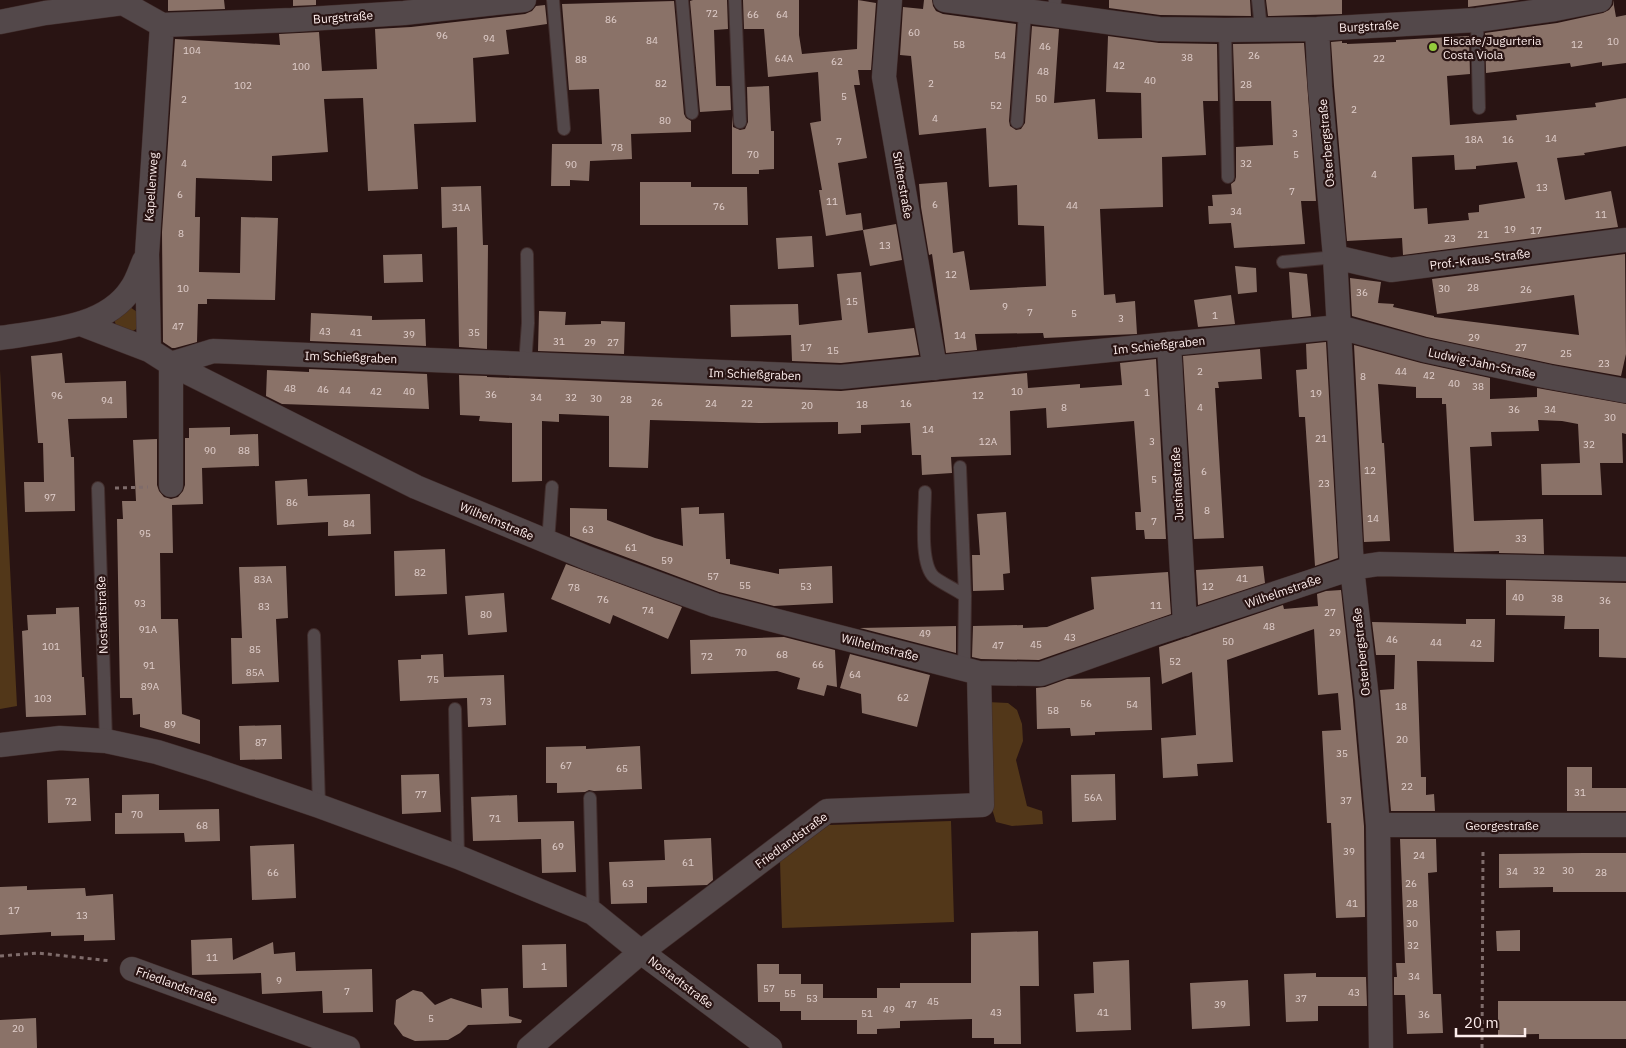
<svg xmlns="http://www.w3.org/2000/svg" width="1626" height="1048" font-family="'IBM Plex Sans',sans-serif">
<rect width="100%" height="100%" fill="#291413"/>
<path fill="#523719" d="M130,307L137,312L138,328L131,332L116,326L114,318Z
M0,370L17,706L0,709Z
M987,702L1008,703L1017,710L1022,724L1023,741L1016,760L1027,806L1042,811L1043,824L1012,826L996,822L993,812Z
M951,821L954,922L782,928L780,861L829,825Z"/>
<path fill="#8a7268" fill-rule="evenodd" d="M168,0H224L225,9L168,11Z
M293,0H316V5L293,6Z
M693,0H727L728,29L714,30L716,86H730L731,110L700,112L690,1Z
M743,0H799V35L802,54L857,49L858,0L876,3L871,70H858L860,85H854L867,158L838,163L846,215L861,213L863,230L826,236L819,190H822L810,123L821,121L818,72L768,77L764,29H744Z
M924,0H932L933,6L936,11L943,14L1016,24L1009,121L1010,126L1016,130L1021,129L1025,123L1032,26L1059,29L1054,103L1095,99L1098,139L1142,138L1141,93L1106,92L1108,36L1159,43L1217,44L1218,101H1203L1206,155L1162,157L1163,207L1100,209L1104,295L1115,294L1116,303L1135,301L1137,334L1044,338L1043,333L975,334L977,350L946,353L932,254L929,255L921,207L919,184L947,182L953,253L964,251L970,290L1046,286L1044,226L1018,225L1017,185L989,187L986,128L919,135L911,56L900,55L903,7L923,9Z
M1109,0H1250L1251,16L1160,15L1109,8Z
M1266,0H1342V14L1268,16Z
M1468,0H1520L1468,7Z
M1613,0L1616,17L1626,15V63L1602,66V62L1571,67L1570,63L1486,73L1485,33L1557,23L1603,13L1609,10L1613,5Z
M674,1L684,114L686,118L691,121V132L631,134L632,159L590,161L589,181L570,180V186H551L552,144H602L599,89L569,90L562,4Z
M545,5L547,24L506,30L509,54L473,58L476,122L414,124L418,189L368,191L363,98L324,99L328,152L272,156V181L196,178L195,217H200L199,272L240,273L241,217L278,218L275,300L207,299V304H198L197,342L175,348H172L163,342L162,232L175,39L280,45L279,34L319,32L322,71L377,69L375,29L411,27L525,14L532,11L536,6Z
M1469,36L1470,74L1447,76L1450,125L1517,120L1516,115L1596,107L1595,103L1626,98V146L1584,153L1585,155L1557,158L1565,200L1611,191L1618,227L1403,255L1402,238L1347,241L1334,86L1331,42L1342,41V43H1347V44L1396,42V40ZM1454,155L1455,170L1476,169V166L1517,162L1525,198L1479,205V212L1468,213L1469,220L1428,224L1427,208L1414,209L1412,157Z
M1304,43L1316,201H1301L1305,244L1234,248L1231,223L1209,224L1208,206H1213L1212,195L1232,194L1231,184L1235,181L1236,177V147L1273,145L1271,101H1235L1233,44Z
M769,86L771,131H774V169L759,170V174H732V115L733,127L740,130L745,129L748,122L747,87Z
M640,182H691V187H747L748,225H640Z
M481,186L483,245H488L487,349L459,347L457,227L442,228L441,187Z
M896,224L902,260L870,266L863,230Z
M812,236L814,267L778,269L776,238Z
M422,254L423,282L384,283L383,255Z
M1625,254L1626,354L1621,376L1553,364L1427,337L1352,316L1350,278L1381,282L1378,303L1394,304L1393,307L1434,316V317L1579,335L1574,295L1437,314L1432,279Z
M1235,266L1256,268L1257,292L1238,294Z
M861,272L868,333L914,328L919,355L841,363L792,361L791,335L731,337L730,305L798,304L799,325L842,320L837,274Z
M1289,272L1307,274L1311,316L1292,318Z
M1231,295L1235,324L1198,327L1194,300Z
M539,311L566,312L565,325L601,324V321L625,322L624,354L538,351Z
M311,313L372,316V320L425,319L426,346L310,341Z
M1326,342L1338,558L1315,566L1305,417H1299L1296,370L1307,369L1306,344Z
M1354,345L1421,363L1490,378V399L1537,397V388L1626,404V434L1622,433L1623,463H1600L1602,495H1542L1541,464L1580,463L1578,424L1562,421L1538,420L1539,431L1491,432L1492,446L1470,447L1474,521L1543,519L1544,554L1499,553V551L1454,552L1446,404H1442V398H1416V387L1378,384L1382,443H1384L1390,541L1364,542Z
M1260,349L1262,379L1218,382L1219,388H1215L1224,538L1194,539L1183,356Z
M62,353L65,383L126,381L127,418L68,419L71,457H74L75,511L25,512L24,482H44L43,443H38L31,356Z
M1156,359L1166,539H1145L1144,530H1136L1135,512H1141L1134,421L1047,428L1046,408L1010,411L1011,455L951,457L952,473L922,475L921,455H912L910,423L861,425V433L838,434V422L759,423L650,420L648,468L609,467V416L559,414V422L542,421V481L512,482V423L479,421L480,416L460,415L459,375L487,376V377L841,391L1027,373L1028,388L1080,384V388L1122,385L1120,363Z
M309,369L427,374L429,409L282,404L266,396L267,370L309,372Z
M230,427V435L258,434L259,466L202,468L203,504L172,505L173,553H160L161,619H178L182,714L200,720V744L140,727V714L133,715L132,698H120L117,519H123L122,501H136L133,440L157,439V485L159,491L164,497L171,499L178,497L183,491L185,485V438H189V428Z
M307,479L308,496L370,494L371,534L328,536V522L277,525L275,481Z
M699,507V514L724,513L726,559H730V564L779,574V569L832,566L833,603L774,606L719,592L570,536V508L607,509V520L655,538L683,546L681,508Z
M1006,512L1010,573L1003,574L1004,590L973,591L972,555H980L977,514Z
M445,549L447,594L395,596L394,551Z
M566,564L682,607L668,639L613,615L610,624L551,599Z
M286,566L288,618L276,619L279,682L232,684L231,638H242L239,567Z
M1263,566L1265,583L1198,605L1196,570Z
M1168,572L1171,614L1039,660L981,659L972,657L973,626L1023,625V628L1047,627L1094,609L1091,577Z
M1506,580L1626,583V658L1599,657V629H1564L1565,616L1506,615Z
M1341,590L1353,700L1364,826L1365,917L1336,918L1331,823H1327L1322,731L1341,730L1338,693L1318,695L1314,629L1227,660L1233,762L1197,764L1198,776L1163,778L1161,738L1196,735L1192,672L1162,684L1159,647L1283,605L1284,609L1318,606L1317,594L1326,591Z
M504,593L507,632L468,635L465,596Z
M79,607L82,677H84L86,715L26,717L22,631L28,630L27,615L56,614V608Z
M1466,619H1495L1494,662L1417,661L1421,777H1426V795L1434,794L1435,811H1391L1380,690L1394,689L1395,655H1376L1372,622L1466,624Z
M956,626V653L860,628Z
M784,637L835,650L837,687L827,685L824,696L797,689L800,678L777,671L691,674L690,640Z
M443,654L444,677L504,675L506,725L468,727L467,698L400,701L398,660L421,659V655Z
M850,654L930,675L917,727L862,713L861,694L840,688Z
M1150,677L1152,730L1095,732V735L1071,736L1070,728L1037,729L1036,688L1045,687L1067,679Z
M281,725L282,759L240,760L239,726Z
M586,746V749L640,746L642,789L594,791L589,790L585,792L557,793V783H546V747Z
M1567,767H1592V788H1626V811H1567Z
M439,774L441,812L402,814L401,775Z
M1115,774L1116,820L1072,822L1071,775Z
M89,778L91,821L48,823L47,780Z
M159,794V810L219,809L220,841L185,842L184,833L115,834V813H122V795Z
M517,795L518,822L574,821L576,872L542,873L541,839L473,841L471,797Z
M711,838L713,880L707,885L647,887V903L611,904L609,862L665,860L664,840Z
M1400,839H1436L1437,872L1428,873L1433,994H1441L1443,1033L1407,1034L1405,995H1394V977H1397L1396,963H1405Z
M294,844L296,898L252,900L250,846Z
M1584,853H1626V892H1553V887L1499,888V854Z
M27,886V890L85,888L86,896L113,894L115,940L84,941V935L51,936V932L0,935V887Z
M1520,930V951H1497L1496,931Z
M1038,931L1039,986H1020L1021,1044H994V1038H972V1019L900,1021V1028L877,1029V1034H857V1020H801V1011H780V1002H758L757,964H779V974H801V984H823V998H877V988H900V983H971V933Z
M232,938L233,960L273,942L274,954L295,952L296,971L372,969L373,1012L323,1013L322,991L262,994L261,973L192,975L191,940Z
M566,944L567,987L523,988L522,945Z
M1129,960L1131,1030L1076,1032L1074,994L1094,993L1093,962Z
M1316,973V977H1366L1367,1006H1318V1021L1286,1022L1284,974Z
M1248,980L1250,1026L1192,1029L1190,983Z
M508,988L509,1016L522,1020L521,1023L468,1025L460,1033L448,1040L415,1041L403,1036L394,1024L396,1000L413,990L422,992L435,1005L451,998L482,1008L481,989Z
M1498,1001H1626V1039H1539V1034L1498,1035Z
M36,1018L37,1048H0V1020Z"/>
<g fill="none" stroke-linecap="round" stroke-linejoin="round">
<defs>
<path id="lane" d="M553,0L564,129
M682,0L692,113
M735,0L740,122
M1258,0L1261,29
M1053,15L1055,0
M1477,20L1479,108
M1225,30L1228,177
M1017,122L1025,12
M1283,262L1335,257
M525,364L528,323L527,254
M960,467L965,596L964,669
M98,488L106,741
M925,492C925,512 919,563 934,577C943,584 955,589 965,596
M548,542L552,487
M314,635L319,806
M455,709L458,857
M590,798L593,913"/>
<path id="street" d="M890,0L884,77L935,368
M945,0L1159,29L1225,30L1317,29L1477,20L1555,9L1600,0
M0,22L45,13L123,3L162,25
M162,25L292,20L404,13L524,0
M1317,29L1320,87L1335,257L1352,568L1367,699L1378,825L1381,1048
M1335,257L1391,270L1626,240
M81,324L149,350L171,364L416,487L587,558L715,605L979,673L1041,674L1156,633L1352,568L1379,564L1626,569
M0,338C43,331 105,329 131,289C137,281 140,270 144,261
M1169,344L1185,624
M149,350L147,254L162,25
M171,485V364L213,351L841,377L1339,327L1424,350L1550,377L1626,391
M0,745L60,738L106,741L157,752L208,768L319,806L458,857L593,913L641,952L770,1048
M1378,825H1626
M132,969L348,1048
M529,1048L641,952L827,811L982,805L979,673"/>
</defs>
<use href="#lane" stroke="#422e2d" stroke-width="14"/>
<use href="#street" stroke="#422e2d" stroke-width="25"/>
<path stroke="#7f6c6b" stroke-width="3" stroke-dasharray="4 4" stroke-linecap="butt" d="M115,488L148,487
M0,956L38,953L111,961
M1482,1048L1483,849"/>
<use href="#lane" stroke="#53484a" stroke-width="12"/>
<use href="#street" stroke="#53484a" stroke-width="24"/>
</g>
<circle fill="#94cc3c" stroke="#291413" stroke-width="2" cx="1433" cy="47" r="5"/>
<g text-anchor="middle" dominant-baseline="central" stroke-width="4.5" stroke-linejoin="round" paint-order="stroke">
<g font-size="10" fill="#e0cecb">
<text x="712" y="13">72</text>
<text x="753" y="14">66</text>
<text x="782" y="14">64</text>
<text x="611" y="19">86</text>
<text x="914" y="32">60</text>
<text x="442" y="35">96</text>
<text x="489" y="38">94</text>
<text x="652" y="40">84</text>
<text x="1613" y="41">10</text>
<text x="959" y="44">58</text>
<text x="1577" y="44">12</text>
<text x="1045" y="46">46</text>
<text x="192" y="50">104</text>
<text x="1000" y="55">54</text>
<text x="1254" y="55">26</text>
<text x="1187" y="57">38</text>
<text x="784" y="58">64A</text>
<text x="1379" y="58">22</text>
<text x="581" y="59">88</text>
<text x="837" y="61">62</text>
<text x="1119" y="65">42</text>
<text x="301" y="66">100</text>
<text x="1043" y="71">48</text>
<text x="1150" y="80">40</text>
<text x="661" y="83">82</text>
<text x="931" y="83">2</text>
<text x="1246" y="84">28</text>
<text x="243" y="85">102</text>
<text x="844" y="96">5</text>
<text x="1041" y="98">50</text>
<text x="184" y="99">2</text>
<text x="996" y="105">52</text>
<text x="1354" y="109">2</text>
<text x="935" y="118">4</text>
<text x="665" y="120">80</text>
<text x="1295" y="133">3</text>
<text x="1551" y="138">14</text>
<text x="1474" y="139">18A</text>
<text x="1508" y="139">16</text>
<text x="839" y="141">7</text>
<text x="617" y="147">78</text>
<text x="753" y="154">70</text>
<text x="1296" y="154">5</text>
<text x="184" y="163">4</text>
<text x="1246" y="163">32</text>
<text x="571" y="164">90</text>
<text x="1374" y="174">4</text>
<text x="1542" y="187">13</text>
<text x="1292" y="191">7</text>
<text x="180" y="194">6</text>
<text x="832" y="201">11</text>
<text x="935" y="204">6</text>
<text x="1072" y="205">44</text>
<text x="719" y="206">76</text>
<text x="461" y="207">31A</text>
<text x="1236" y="211">34</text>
<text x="1601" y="214">11</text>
<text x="1510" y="229">19</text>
<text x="1536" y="230">17</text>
<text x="181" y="233">8</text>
<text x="1483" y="234">21</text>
<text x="1450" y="238">23</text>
<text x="885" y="245">13</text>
<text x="951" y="274">12</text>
<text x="1473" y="287">28</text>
<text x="183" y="288">10</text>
<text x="1444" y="288">30</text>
<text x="1526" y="289">26</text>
<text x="1362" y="292">36</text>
<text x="852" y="301">15</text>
<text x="1005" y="306">9</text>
<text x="1030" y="312">7</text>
<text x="1074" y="313">5</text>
<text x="1215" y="315">1</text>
<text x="1121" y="318">3</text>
<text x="178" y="326">47</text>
<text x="325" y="331">43</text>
<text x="356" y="332">41</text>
<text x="474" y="332">35</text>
<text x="409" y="334">39</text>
<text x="960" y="335">14</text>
<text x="1474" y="337">29</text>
<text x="559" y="341">31</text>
<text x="590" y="342">29</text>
<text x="613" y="342">27</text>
<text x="806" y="347">17</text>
<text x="1521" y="347">27</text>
<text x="833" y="350">15</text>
<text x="1566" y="353">25</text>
<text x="1604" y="363">23</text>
<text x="1200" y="371">2</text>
<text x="1401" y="371">44</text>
<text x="1429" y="375">42</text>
<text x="1363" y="376">8</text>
<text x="1454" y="383">40</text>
<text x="1478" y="386">38</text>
<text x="290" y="388">48</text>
<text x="323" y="389">46</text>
<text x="345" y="390">44</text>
<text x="376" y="391">42</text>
<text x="409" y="391">40</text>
<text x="1017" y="391">10</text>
<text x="1147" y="392">1</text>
<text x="1316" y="393">19</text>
<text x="491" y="394">36</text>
<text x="57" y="395">96</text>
<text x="978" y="395">12</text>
<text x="536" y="397">34</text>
<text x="571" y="397">32</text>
<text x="596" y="398">30</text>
<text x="626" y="399">28</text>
<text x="107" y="400">94</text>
<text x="657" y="402">26</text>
<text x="711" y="403">24</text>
<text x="747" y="403">22</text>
<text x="906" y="403">16</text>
<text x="862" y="404">18</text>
<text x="807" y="405">20</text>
<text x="1064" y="407">8</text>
<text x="1200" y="407">4</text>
<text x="1514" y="409">36</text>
<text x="1550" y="409">34</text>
<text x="1610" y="417">30</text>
<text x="928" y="429">14</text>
<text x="1321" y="438">21</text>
<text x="988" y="441">12A</text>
<text x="1152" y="441">3</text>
<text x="1589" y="444">32</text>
<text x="210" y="450">90</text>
<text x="244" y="450">88</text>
<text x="1370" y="470">12</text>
<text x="1204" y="471">6</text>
<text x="1154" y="479">5</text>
<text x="1324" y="483">23</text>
<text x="50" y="497">97</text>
<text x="292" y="502">86</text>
<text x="1207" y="510">8</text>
<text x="1373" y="518">14</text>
<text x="1154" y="521">7</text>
<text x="349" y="523">84</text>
<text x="588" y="529">63</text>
<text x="145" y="533">95</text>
<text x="1521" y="538">33</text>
<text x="631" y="547">61</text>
<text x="667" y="560">59</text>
<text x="420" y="572">82</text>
<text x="713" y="576">57</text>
<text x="1242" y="578">41</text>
<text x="263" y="579">83A</text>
<text x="745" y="585">55</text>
<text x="806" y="586">53</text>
<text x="1208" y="586">12</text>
<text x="574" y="587">78</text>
<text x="1518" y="597">40</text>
<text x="1557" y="598">38</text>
<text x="603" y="599">76</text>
<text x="1605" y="600">36</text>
<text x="140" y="603">93</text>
<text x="1156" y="605">11</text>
<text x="264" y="606">83</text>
<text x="648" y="610">74</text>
<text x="1330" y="612">27</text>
<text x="486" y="614">80</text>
<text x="1269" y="626">48</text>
<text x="148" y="629">91A</text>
<text x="1335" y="632">29</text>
<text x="925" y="633">49</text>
<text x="1070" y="637">43</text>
<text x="1392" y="639">46</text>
<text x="1228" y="641">50</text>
<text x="1436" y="642">44</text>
<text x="1476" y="643">42</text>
<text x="1036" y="644">45</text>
<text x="998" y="645">47</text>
<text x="51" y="646">101</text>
<text x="255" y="649">85</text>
<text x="741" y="652">70</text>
<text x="782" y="654">68</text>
<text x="707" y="656">72</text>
<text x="1175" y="661">52</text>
<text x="818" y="664">66</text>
<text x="149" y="665">91</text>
<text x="255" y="672">85A</text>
<text x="855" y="674">64</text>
<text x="433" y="679">75</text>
<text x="150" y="686">89A</text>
<text x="903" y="697">62</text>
<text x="43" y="698">103</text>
<text x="486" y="701">73</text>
<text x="1086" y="703">56</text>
<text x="1132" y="704">54</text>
<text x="1401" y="706">18</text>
<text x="1053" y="710">58</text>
<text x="170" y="724">89</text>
<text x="1402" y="739">20</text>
<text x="261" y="742">87</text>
<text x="1342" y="753">35</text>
<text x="566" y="765">67</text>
<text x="622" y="768">65</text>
<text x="1407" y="786">22</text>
<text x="1580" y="792">31</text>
<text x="421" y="794">77</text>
<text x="1093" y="797">56A</text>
<text x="1346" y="800">37</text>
<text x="71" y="801">72</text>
<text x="137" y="814">70</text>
<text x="495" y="818">71</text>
<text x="202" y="825">68</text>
<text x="558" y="846">69</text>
<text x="1349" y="851">39</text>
<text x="1419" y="855">24</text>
<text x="688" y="862">61</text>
<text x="1539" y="870">32</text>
<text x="1568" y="870">30</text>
<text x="1512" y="871">34</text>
<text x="273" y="872">66</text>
<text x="1601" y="872">28</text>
<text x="628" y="883">63</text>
<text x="1411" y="883">26</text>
<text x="1352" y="903">41</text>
<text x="1412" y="903">28</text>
<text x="14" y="910">17</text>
<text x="82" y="915">13</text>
<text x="1412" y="923">30</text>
<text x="1413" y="945">32</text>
<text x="212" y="957">11</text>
<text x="544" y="966">1</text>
<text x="1414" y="976">34</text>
<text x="279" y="980">9</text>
<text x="769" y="988">57</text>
<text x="347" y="991">7</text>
<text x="1354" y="992">43</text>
<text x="790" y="993">55</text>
<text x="812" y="998">53</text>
<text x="1301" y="998">37</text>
<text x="933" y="1001">45</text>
<text x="911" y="1004">47</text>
<text x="1220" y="1004">39</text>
<text x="889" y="1009">49</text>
<text x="996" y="1012">43</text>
<text x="1103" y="1012">41</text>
<text x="867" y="1013">51</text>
<text x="1424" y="1014">36</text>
<text x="431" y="1018">5</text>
<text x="18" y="1028">20</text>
</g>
<g font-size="12" fill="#fdedec" stroke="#291413">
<text transform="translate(343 17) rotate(-4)">Burgstraße</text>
<text transform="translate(1369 26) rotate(-3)">Burgstraße</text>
<text transform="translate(1326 143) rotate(-95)">Osterbergstraße</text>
<text transform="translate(903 185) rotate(80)">Stifterstraße</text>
<text transform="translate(151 187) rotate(-86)">Kapellenweg</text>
<text transform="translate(1480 259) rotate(-7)">Prof.-Kraus-Straße</text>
<text transform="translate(1159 345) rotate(-6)">Im Schießgraben</text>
<text transform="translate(351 357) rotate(2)">Im Schießgraben</text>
<text transform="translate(1482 363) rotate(12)">Ludwig-Jahn-Straße</text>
<text transform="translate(755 374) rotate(2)">Im Schießgraben</text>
<text transform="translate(1177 484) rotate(-93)">Justinastraße</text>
<text transform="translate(497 521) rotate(23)">Wilhelmstraße</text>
<text transform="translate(1283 591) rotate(-19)">Wilhelmstraße</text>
<text transform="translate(102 615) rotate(-92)">Nostadtstraße</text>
<text transform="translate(880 647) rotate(14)">Wilhelmstraße</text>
<text transform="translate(1361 652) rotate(-96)">Osterbergstraße</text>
<text x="1502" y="825">Georgestraße</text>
<text transform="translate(791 840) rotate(-36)">Friedlandstraße</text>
<text transform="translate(681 982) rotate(37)">Nostadtstraße</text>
<text transform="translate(177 985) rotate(20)">Friedlandstraße</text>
</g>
<g font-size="12" fill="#fdedec" stroke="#291413" text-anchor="start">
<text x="1443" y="40">Eiscafe/Jugurteria<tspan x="1443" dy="14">Costa Viola</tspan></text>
</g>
</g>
<path d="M1456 1028v8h69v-8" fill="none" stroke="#fdedec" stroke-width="2.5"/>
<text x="1464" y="1028" font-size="15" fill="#fdedec" stroke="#291413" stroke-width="4" paint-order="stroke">20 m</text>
</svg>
